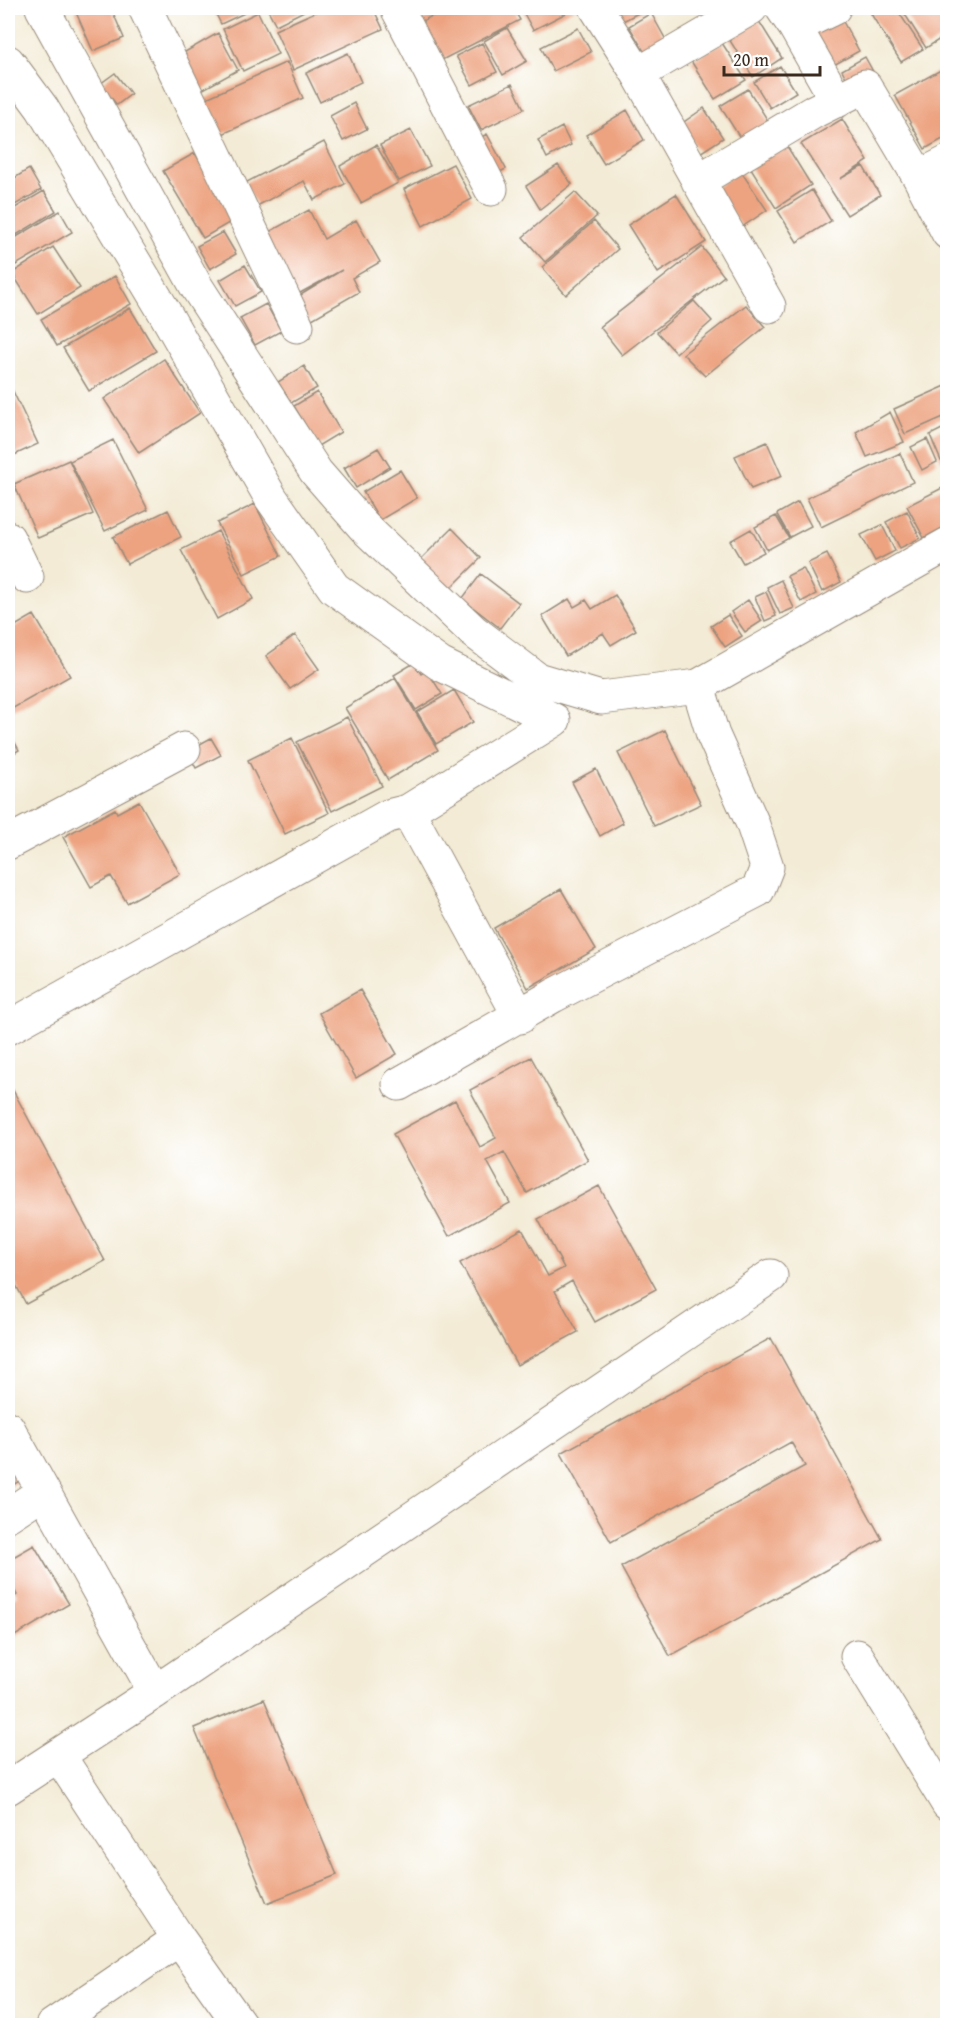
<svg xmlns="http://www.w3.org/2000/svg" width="955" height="2033" font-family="'Gentium Book Plus',serif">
<rect width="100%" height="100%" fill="#fff"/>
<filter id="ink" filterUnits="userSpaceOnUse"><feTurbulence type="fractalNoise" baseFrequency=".0167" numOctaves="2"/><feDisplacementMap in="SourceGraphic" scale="12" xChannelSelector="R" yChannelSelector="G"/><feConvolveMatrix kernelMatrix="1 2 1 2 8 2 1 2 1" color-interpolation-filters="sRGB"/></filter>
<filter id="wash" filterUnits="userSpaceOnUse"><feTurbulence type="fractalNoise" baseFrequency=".008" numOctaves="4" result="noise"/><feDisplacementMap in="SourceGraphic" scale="24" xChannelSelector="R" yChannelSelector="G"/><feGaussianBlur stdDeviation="1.35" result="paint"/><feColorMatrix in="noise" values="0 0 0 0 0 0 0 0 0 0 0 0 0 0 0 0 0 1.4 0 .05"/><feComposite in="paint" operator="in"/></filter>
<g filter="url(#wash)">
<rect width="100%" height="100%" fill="#f3ebd5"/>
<g id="blocks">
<path fill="#eda380" d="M82,8H111L124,38L93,51L75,10Z
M213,8H255L221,24Z
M267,8H310L276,25Z
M324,8H373L383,29L293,70L275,30Z
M448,8H513L520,20L436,63L416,24Z
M521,8H576L533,30Z
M613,8H648L621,22Z
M881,8H896L923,49L901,62L871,14Z
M901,8H938L948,23V34L926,48Z
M258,12L278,54L243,71L223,29Z
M651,13L666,40L645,53L629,26Z
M757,18L782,58L753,77L727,36Z
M841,18L859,51L832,66L813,33Z
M507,28L527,61L503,75L484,41Z
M578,28L591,52L553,71L541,47Z
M218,33L238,70L198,92L178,56Z
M482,43L497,72L472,85L456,56Z
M722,43L746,80L715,99L691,61Z
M348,53L361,82L320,102L306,73Z
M865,57L876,77L853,90L842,70Z
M287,62L303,98L218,136L202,100Z
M780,66L796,92L770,108L754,82Z
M948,66V136L925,149L895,95Z
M115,73L131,94L117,105L100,84Z
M512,84L524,109L481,130L468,105Z
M748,89L770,124L742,141L720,106Z
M8,93L15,104L8,108Z
M354,103L367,129L343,141L330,116Z
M704,108L723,138L700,153L681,124Z
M627,110L644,140L604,164L586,135Z
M842,119L868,161L840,179L863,166L880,195L847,215L801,144Z
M562,127L571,145L547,158L538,140Z
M411,130L430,166L399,181L380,145Z
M487,134L506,169L488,178L470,143Z
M324,142L345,184L314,200L304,181L257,206L245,183Z
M785,143L811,185L776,208L749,165Z
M376,145L398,183L361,203L340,166Z
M195,153L234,220L203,238L163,171Z
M453,164L472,199L423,226L404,189Z
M558,165L572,184L540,209L526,186Z
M29,169L41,190L8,209V182Z
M740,170L767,210L742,227L715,188Z
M812,190L831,221L797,242L778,211Z
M44,191L56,211L8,240V212Z
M575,192L597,216L545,262L523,237Z
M676,194L706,242L658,273L628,225Z
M309,210L324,239L356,220L380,262L352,278L359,292L307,322L294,299L342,270L291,298L258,238Z
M60,211L72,232L16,265L8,250V242Z
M594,221L618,249L566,295L542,267Z
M223,232L236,254L210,269L197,246Z
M53,247L80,288L38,314L12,273Z
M702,247L724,276L622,355L600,327Z
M245,265L261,292L235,306L220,280Z
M115,276L131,304L57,346L41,319Z
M694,301L712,321L676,353L657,332Z
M266,304L281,331L255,345L240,318Z
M746,305L765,327L705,376L683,354Z
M130,308L156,351L89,391L63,348Z
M164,359L200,413L139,453L104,399Z
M304,366L317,388L291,403L278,382Z
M948,385V415L905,434L894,409Z
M11,387L38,444L8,458V389Z
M317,392L341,432L318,446L294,406Z
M890,412L904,442L867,457L856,432Z
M946,427L948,458L941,461L930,435Z
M927,439L937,462L922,470L911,447Z
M113,440L148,510L105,531L70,461Z
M767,442L782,476L751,489L735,456Z
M378,448L390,467L356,488L344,468Z
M900,453L913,482L821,527L807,498Z
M69,460L93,514L38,538L14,484Z
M400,470L417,498L380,520L363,492Z
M948,485V525L924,538L907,506Z
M798,502L811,526L790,537L777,514Z
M255,504L281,556L244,574L217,523Z
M168,510L181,537L127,564L113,537Z
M907,511L920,538L900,548L886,522Z
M776,516L789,538L767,550L755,527Z
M882,525L895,551L875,561L861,535Z
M452,528L481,558L443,596L414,566Z
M751,529L764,552L743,563L730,541Z
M218,531L253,599L217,619L181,550Z
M827,554L841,582L822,592L808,563Z
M803,568L816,594L801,602L787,576Z
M481,574L519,603L500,628L462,599Z
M781,580L794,608L780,614L767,587Z
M766,592L776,616L765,621L755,597Z
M615,595L636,630L611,645L603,633L566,656L542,616L569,599L574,607L586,600L592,609Z
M748,600L762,621L745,632L731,612Z
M34,615L70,676L8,711V630Z
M728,615L742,636L725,647L711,626Z
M295,635L319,669L290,689L266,656Z
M414,663L421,674L427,670L442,694L416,710L394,675Z
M395,678L438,750L388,780L345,708Z
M454,690L473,722L436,744L417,712Z
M347,717L382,786L332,811L297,742Z
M8,730L19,750L8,757Z
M665,730L701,804L654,826L618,753Z
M211,738L221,755L196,768L187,751Z
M292,738L329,813L285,834L248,760Z
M596,769L623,823L600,836L572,782Z
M139,801L180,874L127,903L111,876L91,887L63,837L115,809L117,813Z
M561,889L596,949L528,988L494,928Z
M360,990L397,1054L356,1078L319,1013Z
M531,1057L588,1160L527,1193L504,1152L487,1161L510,1203L449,1236L393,1134L455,1100L480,1147L496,1138L470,1090Z
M8,1081L105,1261L26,1304L8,1270Z
M599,1186L656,1289L595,1322L572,1281L555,1291L578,1332L517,1365L460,1263L522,1229L548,1276L564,1268L538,1219Z
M771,1338L882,1539L670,1656L621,1567L805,1466L791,1442L611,1542L561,1453Z
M8,1458L21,1480L8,1488Z
M34,1545L69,1604L8,1640V1601L17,1595L8,1578V1560Z
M264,1699L337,1875L267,1903L194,1728Z"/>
</g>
</g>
<g filter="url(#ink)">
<use href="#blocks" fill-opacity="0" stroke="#978a7a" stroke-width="1.5"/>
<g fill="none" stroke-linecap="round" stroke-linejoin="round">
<defs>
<path id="street" d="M42,8L196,286L316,472L364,527L473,631L537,679L601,698L698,686L948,544
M145,8L297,326
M397,8L491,189
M596,8L638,74L769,306
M782,8L795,27L834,8
M795,27L837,101
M8,62L42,108L165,313L271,498L334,588L440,664L554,720L408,811L388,816L8,1028
M638,74L751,8
M919,177L948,162
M698,181L815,111L865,86L919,177L948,233
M8,538L27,577
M408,811L520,1017
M8,843L184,749
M399,1084L553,996L758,890L767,867L752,822L713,735L698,686
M8,1428L155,1692
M8,1515L43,1492
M857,1656L948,1804
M59,1756L179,1939L241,2026
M8,1788L155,1692L771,1276
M52,2026L179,1939"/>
</defs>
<use href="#street" stroke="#978a7a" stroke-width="35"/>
<use href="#street" stroke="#fff" stroke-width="33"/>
</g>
</g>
<rect width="955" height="2033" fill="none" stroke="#fff" stroke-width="30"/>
<path d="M724 66v9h96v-9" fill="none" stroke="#3b2a1e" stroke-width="3"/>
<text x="733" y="66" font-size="18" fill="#3b2a1e" stroke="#ffffff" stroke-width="4.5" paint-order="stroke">20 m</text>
</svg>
